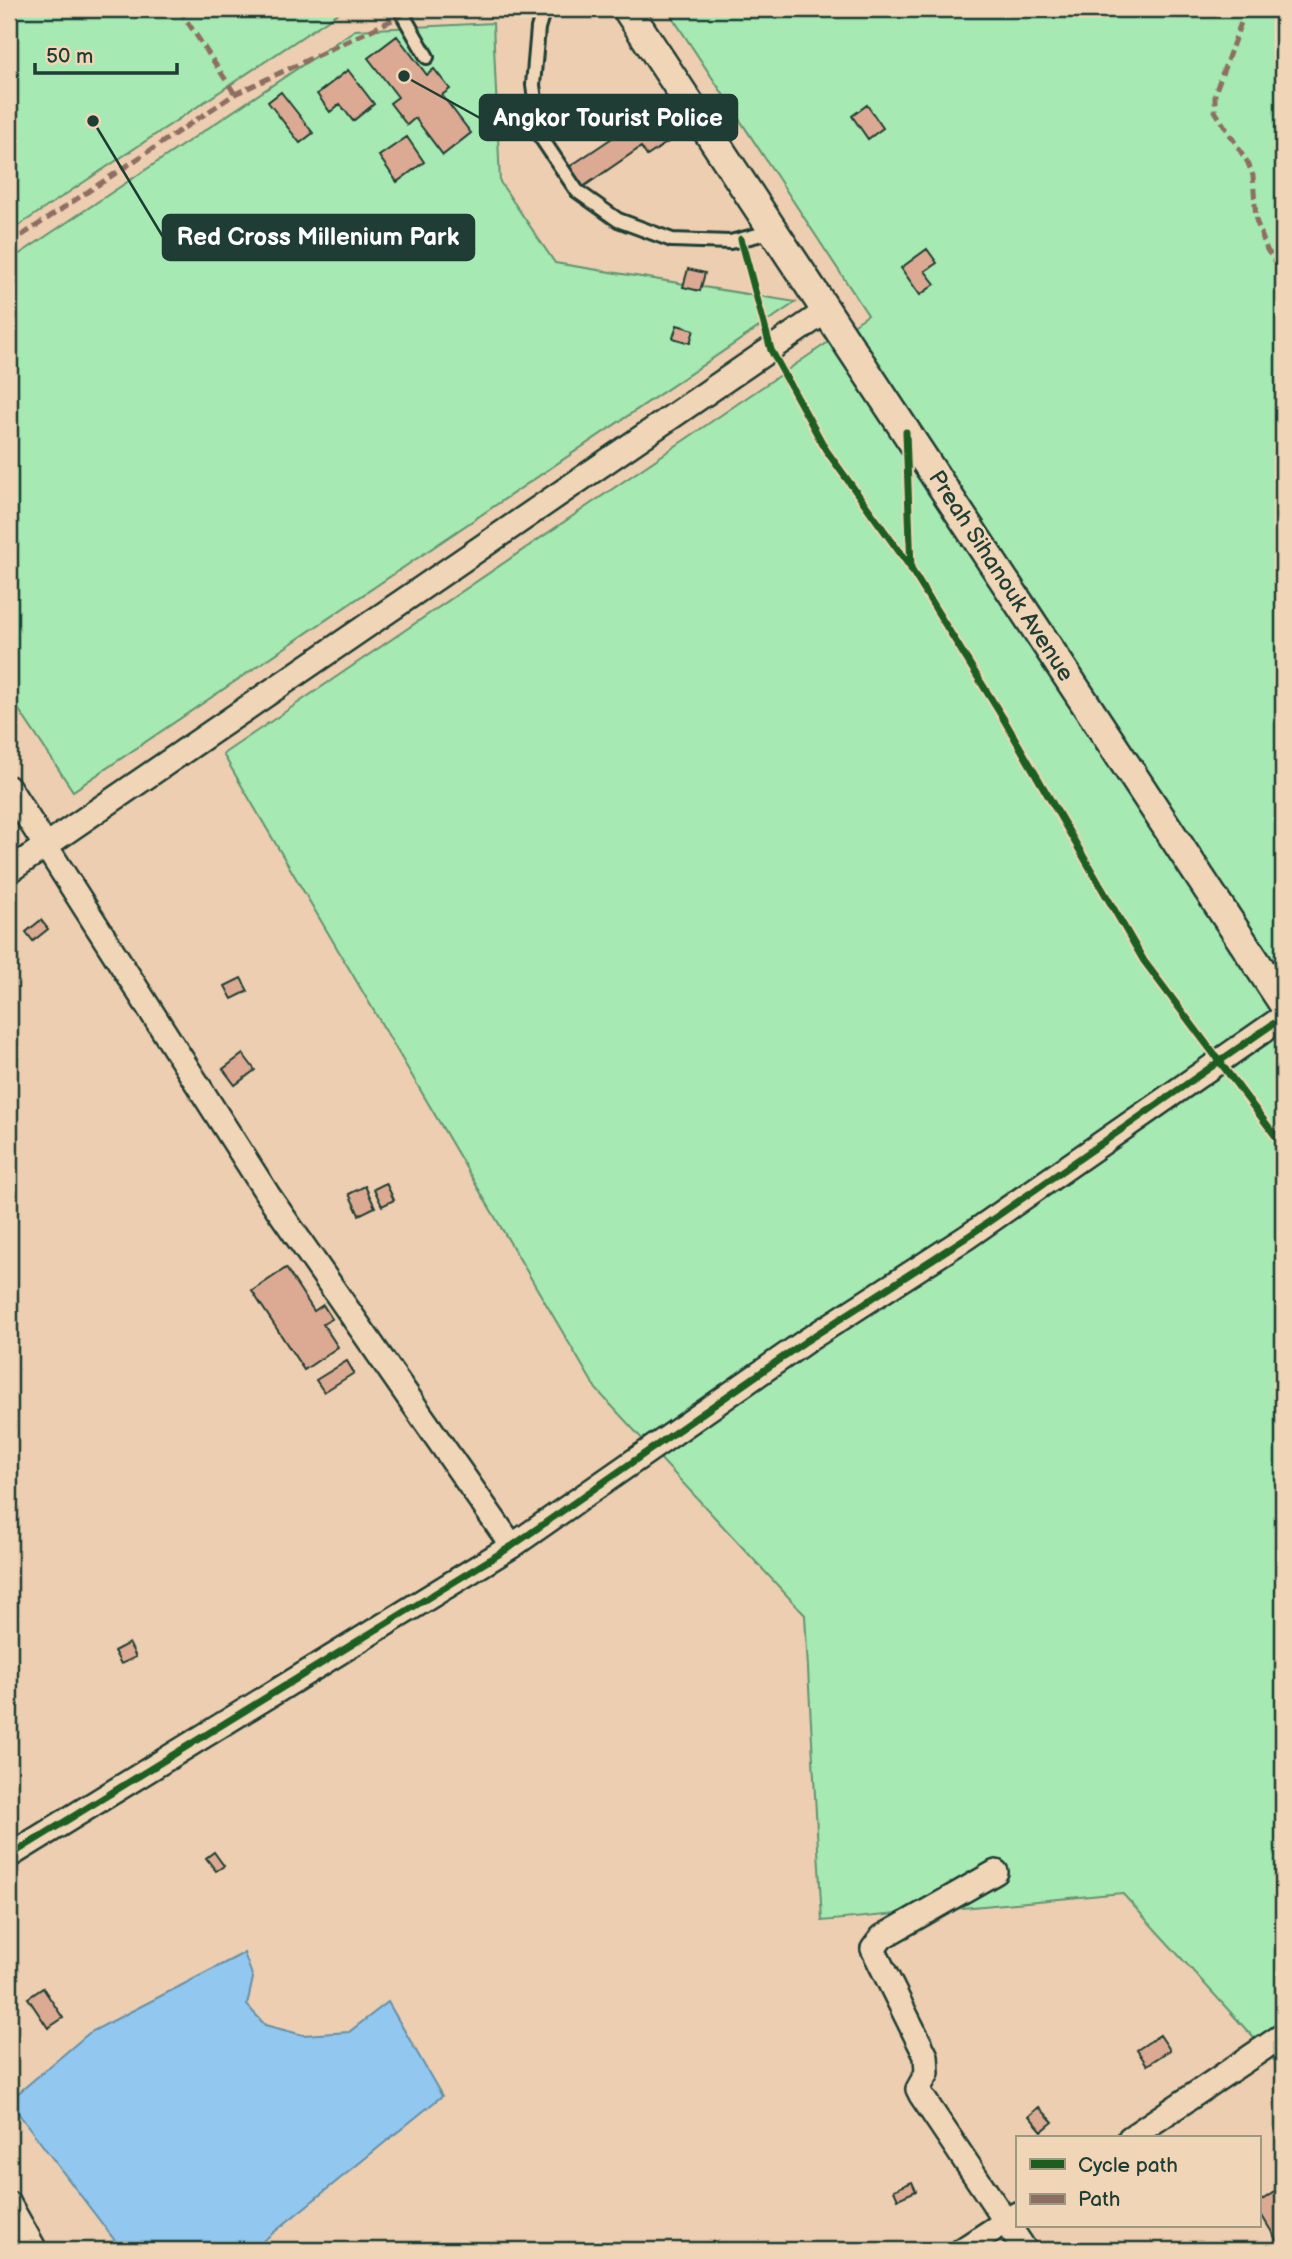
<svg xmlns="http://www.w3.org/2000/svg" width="1292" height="2259" font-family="'Balsamiq Sans',sans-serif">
<rect width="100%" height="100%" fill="#edceb0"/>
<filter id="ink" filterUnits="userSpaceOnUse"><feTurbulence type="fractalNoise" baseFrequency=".0143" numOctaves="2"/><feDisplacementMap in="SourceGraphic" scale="14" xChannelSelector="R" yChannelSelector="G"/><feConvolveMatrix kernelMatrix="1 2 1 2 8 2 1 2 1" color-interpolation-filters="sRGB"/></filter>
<g filter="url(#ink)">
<path fill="#a6e9b2" stroke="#629373" stroke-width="2" d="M9,9H344L9,232Z
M667,9H1283V2070L1122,1893L822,1921L805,1615L596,1389L223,754L868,315Z
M493,23L500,182L555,263L796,302L73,791L9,695V261L355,30Z"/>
<path fill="#92c7f0" stroke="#6490a5" stroke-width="2" d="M244,1953L253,1978L247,2005L265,2025L303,2035L349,2032L388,2002L442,2096L252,2250H122L9,2101L89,2033Z"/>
<path fill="#dcaa92" stroke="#1f3d34" stroke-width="2" d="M397,36L427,75L434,69L450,89L442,95L471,133L443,155L415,118L407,125L390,103L398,97L368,58Z
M348,70L374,104L353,121L340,104L330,112L317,94Z
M281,92L313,133L300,143L268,102Z
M640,101L668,142L647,156L641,147L580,189L566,169L627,128L619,115Z
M867,105L883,128L868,139L852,116Z
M407,137L424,162L397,182L379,156Z
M927,249L937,263L925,271L935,284L920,295L901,268Z
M688,269L705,273L700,291L683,287Z
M677,325L694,330L690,343L673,338Z
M41,920L48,929L33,941L26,932Z
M241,978L248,991L232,999L225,986Z
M243,1054L255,1070L235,1085L223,1069Z
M386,1183L394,1200L382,1206L374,1189Z
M365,1186L375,1207L359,1215L349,1194Z
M286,1268L314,1311L323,1305L332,1319L323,1324L338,1347L304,1370L252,1291Z
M347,1361L354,1373L324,1392L316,1380Z
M129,1643L136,1657L121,1664L114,1651Z
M214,1852L224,1866L216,1871L206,1858Z
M43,1988L63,2018L48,2028L28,1998Z
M1160,2035L1170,2050L1147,2065L1137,2050Z
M1039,2107L1053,2122L1042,2131L1029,2116Z
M912,2182L916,2191L898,2199L894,2190Z
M1276,2191L1283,2203V2241L1279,2244L1259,2211V2202Z"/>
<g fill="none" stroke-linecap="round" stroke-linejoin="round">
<defs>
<path id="service" d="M410,9L403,15L427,57
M544,9L538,28L533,85L540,136L577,191L618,220L672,240L730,242L774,231"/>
<path id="minor" d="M9,788L268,1195L512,1546
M9,871L826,311
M9,1856L512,1546L806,1341L967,1237L1283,1017
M996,1872L882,1937L873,1949L926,2056L927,2073L918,2089L921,2095L1025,2250
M1130,2138L1283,2035
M9,2204L35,2250
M962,2250L1017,2214"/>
<path id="tertiary" d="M627,9L1283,1003"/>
</defs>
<use href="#service" stroke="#1f3d34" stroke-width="18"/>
<use href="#minor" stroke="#1f3d34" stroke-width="28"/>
<use href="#tertiary" stroke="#1f3d34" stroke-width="33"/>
<use href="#service" stroke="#f0d6b7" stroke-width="12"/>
<use href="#minor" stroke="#f0d6b7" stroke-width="23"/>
<use href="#tertiary" stroke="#f0d6b7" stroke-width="28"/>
<path stroke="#8d6e63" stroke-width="5" stroke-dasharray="10 5" stroke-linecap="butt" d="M179,9L235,94
M1246,9L1215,93V111L1248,163L1253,176L1256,220L1267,250L1283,272
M9,244L235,94L403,15"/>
<defs>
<path id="cycleway" d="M741,239L771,350L826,450L911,568
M906,432L911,569L1003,718L1144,961L1283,1146
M9,1856L512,1546L806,1341L967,1237L1283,1017"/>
</defs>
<use href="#cycleway" stroke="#f0d6b7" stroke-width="11"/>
<use href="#cycleway" stroke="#1b5e20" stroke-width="7"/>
</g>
</g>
<g text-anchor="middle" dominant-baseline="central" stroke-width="5" stroke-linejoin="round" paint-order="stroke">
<g font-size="23" fill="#1f3d34" stroke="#f0d6b7">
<text transform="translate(1001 576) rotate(57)">Preah Sihanouk Avenue</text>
</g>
</g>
<path fill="none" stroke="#1f3d34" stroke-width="2.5" d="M404 76L480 118M93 121L163 237"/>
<g fill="#1f3d34" stroke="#f0d6b7" stroke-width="2.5">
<circle cx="404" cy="76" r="7"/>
<circle cx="93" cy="121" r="7"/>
</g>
<g fill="#1f3d34" stroke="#1f3d34" stroke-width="2.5">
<rect x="480" y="95" width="257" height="45" rx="7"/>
<rect x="163" y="215" width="311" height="45" rx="7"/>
</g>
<g font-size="24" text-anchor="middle" font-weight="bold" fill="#fff">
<text x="608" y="126">Angkor Tourist Police</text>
<text x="318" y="245">Red Cross Millenium Park</text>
</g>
<rect width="1292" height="2259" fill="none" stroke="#f0d6b7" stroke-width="35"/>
<rect x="18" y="18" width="1257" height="2224" fill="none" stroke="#1f3d34" stroke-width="2.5" filter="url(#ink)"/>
<rect x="1016" y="2136" width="245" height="91" fill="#f0d6b7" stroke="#9c9983" stroke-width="2"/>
<rect x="1030" y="2159" width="35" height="10" fill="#1b5e20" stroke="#9c9983" stroke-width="2"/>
<text x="1078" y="2172" font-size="21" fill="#1f3d34">Cycle path</text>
<rect x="1030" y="2194" width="35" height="10" fill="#8d6e63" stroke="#9c9983" stroke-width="2"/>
<text x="1078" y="2206" font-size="21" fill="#1f3d34">Path</text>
<path d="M35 63v10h142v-10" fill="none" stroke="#1f3d34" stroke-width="3.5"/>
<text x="46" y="63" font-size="21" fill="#1f3d34" stroke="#f0d6b7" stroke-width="5" paint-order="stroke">50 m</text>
</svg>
